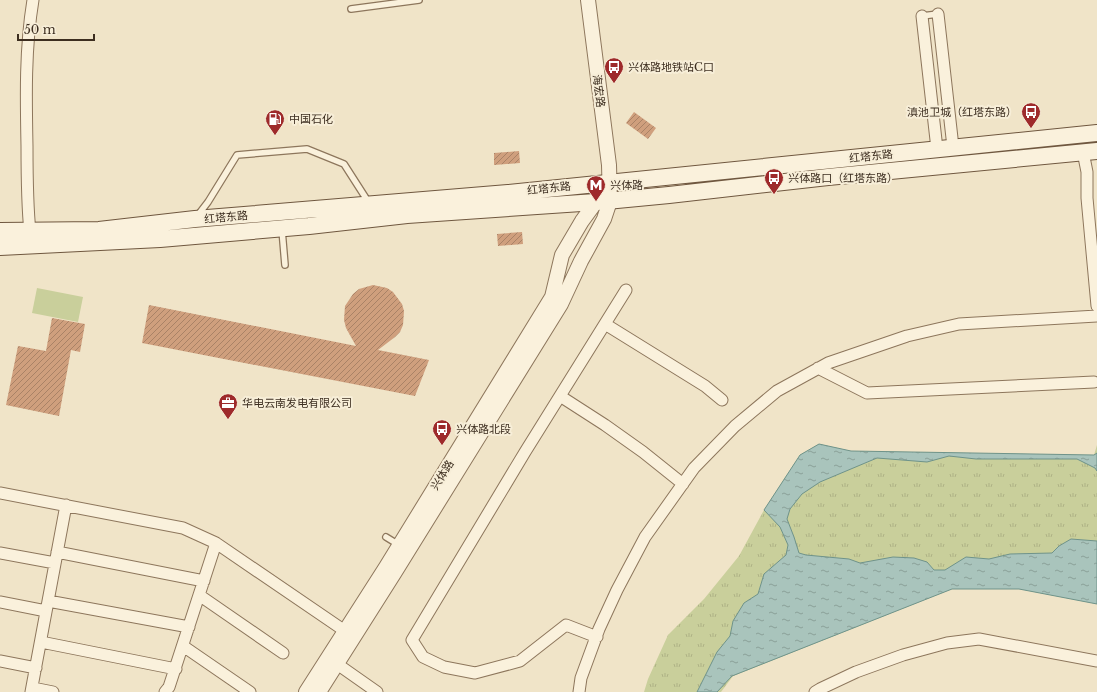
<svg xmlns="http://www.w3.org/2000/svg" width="1097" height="692" font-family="'Libre Baskerville','Noto Sans SC',serif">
<defs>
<pattern id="grass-tufts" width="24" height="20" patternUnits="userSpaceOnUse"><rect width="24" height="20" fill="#c9cf9b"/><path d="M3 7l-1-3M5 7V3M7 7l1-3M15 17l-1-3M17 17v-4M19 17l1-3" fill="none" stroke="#aeb285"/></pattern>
<pattern id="water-ripples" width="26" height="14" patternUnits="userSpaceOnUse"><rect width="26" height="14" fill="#a9c4bc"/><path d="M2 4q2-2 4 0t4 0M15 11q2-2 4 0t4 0" fill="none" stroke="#8ba098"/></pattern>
<pattern id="building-hatch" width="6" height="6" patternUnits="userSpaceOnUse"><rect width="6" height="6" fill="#cf9f7d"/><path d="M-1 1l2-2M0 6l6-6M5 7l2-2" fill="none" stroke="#a98266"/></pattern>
</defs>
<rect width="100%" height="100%" fill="#f0e4c8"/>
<path fill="url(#grass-tufts)" d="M819,444L851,451L1094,455L1097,445V604L1019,589H952L733,676L721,692H644L648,679L668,635L704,599L739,556L764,510L800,455Z"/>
<path fill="#c9cf9b" d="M37,288L83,297L78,322L32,313Z"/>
<path fill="url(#water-ripples)" stroke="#6f938a" d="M819,444L851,451L1094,455L1097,453V471L1095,468L1077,459H976L949,456L927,462L877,458L820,482L802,494L790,509L787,519L794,537L799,553L806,555L849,559L860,563L893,557L914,558L927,562L934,570H945L966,557L989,559L1010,554L1052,553L1059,546L1071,539L1097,541V604L1019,589H952L732,676L717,692H697L717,652L730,636L733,621L744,603L758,594L764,574L786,555L788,545L780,527L764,510L800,455Z"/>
<path fill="url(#building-hatch)" d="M634,112L656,128L648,139L626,123Z
M519,151L520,163L494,165V153Z
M522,232L523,244L498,246L497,234Z
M373,285L387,288L393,292L402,304L404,311L403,325L400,332L395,337L378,350L429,360L415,396L142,343L149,305L356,346L346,328L344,320L345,306L353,294L359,289Z
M52,318L85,324L80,352L71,350L59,416L6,405L18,346L46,351Z"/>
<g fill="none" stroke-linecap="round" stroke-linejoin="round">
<defs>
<path id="service" d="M351,9L419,0
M922,16L938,14
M198,215L208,202L237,155L307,149L344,164L369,203
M282,230L285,265
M386,537L399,545"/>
<path id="minor" d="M938,14L953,147
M922,16L937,149
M1083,152L1087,172V198L1097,306
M30,232C27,203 27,175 27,146C26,98 25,48 33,0
M605,324L705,386L722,400
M818,368L867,393L1094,382
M560,396L605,425L643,452L683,484
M0,493L183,528L216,543L345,631
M57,552L204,581
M0,553L55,563
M199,595L283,653
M48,601L189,627
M0,602L46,611
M597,637L566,625L520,661L475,673L444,667L423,657L412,640L525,452L626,290
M41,642L176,669
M183,646L250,692
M330,659L377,692
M0,661L36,668
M33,688L53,692
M31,692L66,505
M165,692L169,687L216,543
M579,692L581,678L599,629L617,590L645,537L694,468L735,426L777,391L828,363L907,336L959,324L1097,316
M815,692L820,689L856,672L903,655L947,643L979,639L1097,661"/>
<path id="tertiary" d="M306,692L386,567L552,297L562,255L582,221L601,195
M319,692L395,572L561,304L581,261L604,219L610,201L609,165L588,0"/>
<path id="secondary" d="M0,231L99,230L195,219L508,193L1097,133
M0,247L160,239L309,226L407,215L596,202L669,195L828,177L1097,151"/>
</defs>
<use href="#service" stroke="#8d765c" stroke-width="8"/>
<use href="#minor" stroke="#8d765c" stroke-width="13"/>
<use href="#tertiary" stroke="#8d765c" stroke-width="16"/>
<use href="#secondary" stroke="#6f573f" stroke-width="18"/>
<use href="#service" stroke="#faf1dc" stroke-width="5.5"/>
<use href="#minor" stroke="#faf1dc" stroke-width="11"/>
<use href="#tertiary" stroke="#faf1dc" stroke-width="14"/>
<use href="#secondary" stroke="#faf1dc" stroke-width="16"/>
</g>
<defs>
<symbol id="bus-pin" viewBox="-11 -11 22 30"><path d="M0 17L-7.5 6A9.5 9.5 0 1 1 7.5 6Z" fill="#9e2a2b" stroke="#f7eed8"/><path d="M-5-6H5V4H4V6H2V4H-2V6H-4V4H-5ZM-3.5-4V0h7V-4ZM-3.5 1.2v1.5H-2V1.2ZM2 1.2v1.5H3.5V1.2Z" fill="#fff"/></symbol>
<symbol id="fuel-pin" viewBox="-11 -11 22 30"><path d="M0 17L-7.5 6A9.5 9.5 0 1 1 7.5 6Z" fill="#9e2a2b" stroke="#f7eed8"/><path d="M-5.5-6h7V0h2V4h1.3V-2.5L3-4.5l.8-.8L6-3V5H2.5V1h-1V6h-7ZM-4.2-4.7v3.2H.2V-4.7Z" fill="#fff"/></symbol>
<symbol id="metro-pin" viewBox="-11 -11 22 30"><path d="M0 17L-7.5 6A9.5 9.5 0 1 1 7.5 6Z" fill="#9e2a2b" stroke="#f7eed8"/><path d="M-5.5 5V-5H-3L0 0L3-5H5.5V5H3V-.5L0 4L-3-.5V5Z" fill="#fff"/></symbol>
<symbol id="office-pin" viewBox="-11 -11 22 30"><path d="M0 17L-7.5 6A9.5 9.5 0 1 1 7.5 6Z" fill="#9e2a2b" stroke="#f7eed8"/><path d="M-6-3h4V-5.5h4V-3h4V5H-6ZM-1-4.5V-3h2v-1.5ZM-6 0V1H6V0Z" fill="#fff"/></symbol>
</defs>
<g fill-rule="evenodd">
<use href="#bus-pin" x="603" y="56" width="22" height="30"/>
<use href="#bus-pin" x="1020" y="101" width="22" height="30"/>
<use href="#fuel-pin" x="264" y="108" width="22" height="30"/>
<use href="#bus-pin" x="763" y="167" width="22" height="30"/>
<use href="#metro-pin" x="585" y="174" width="22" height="30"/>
<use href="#office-pin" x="217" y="392" width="22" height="30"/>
<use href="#bus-pin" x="431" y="418" width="22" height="30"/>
</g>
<g text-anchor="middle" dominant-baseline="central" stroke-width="4" stroke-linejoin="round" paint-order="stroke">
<g font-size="11" fill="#3d2e20" stroke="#f7eed8" text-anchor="start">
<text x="628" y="67">兴体路地铁站C口</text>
<text x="1017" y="112" text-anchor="end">滇池卫城（红塔东路）</text>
<text x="289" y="119">中国石化</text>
<text x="788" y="178">兴体路口（红塔东路）</text>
<text x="610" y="185">兴体路</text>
<text x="242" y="403">华电云南发电有限公司</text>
<text x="456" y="429">兴体路北段</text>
</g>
<g font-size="11" fill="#3d2e20" stroke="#f7eed8">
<text transform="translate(599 91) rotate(83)">海宏路</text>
<text transform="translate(871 156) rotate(-6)">红塔东路</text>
<text transform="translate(549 188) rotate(-6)">红塔东路</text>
<text transform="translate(226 217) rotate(-5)">红塔东路</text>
<text transform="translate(442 475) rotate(-58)">兴体路</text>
</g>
</g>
<path d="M18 34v6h76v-6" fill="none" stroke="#3d2e20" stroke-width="2"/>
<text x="24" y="34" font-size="12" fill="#3d2e20" stroke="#f7eed8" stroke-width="3" paint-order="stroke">50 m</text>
</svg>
